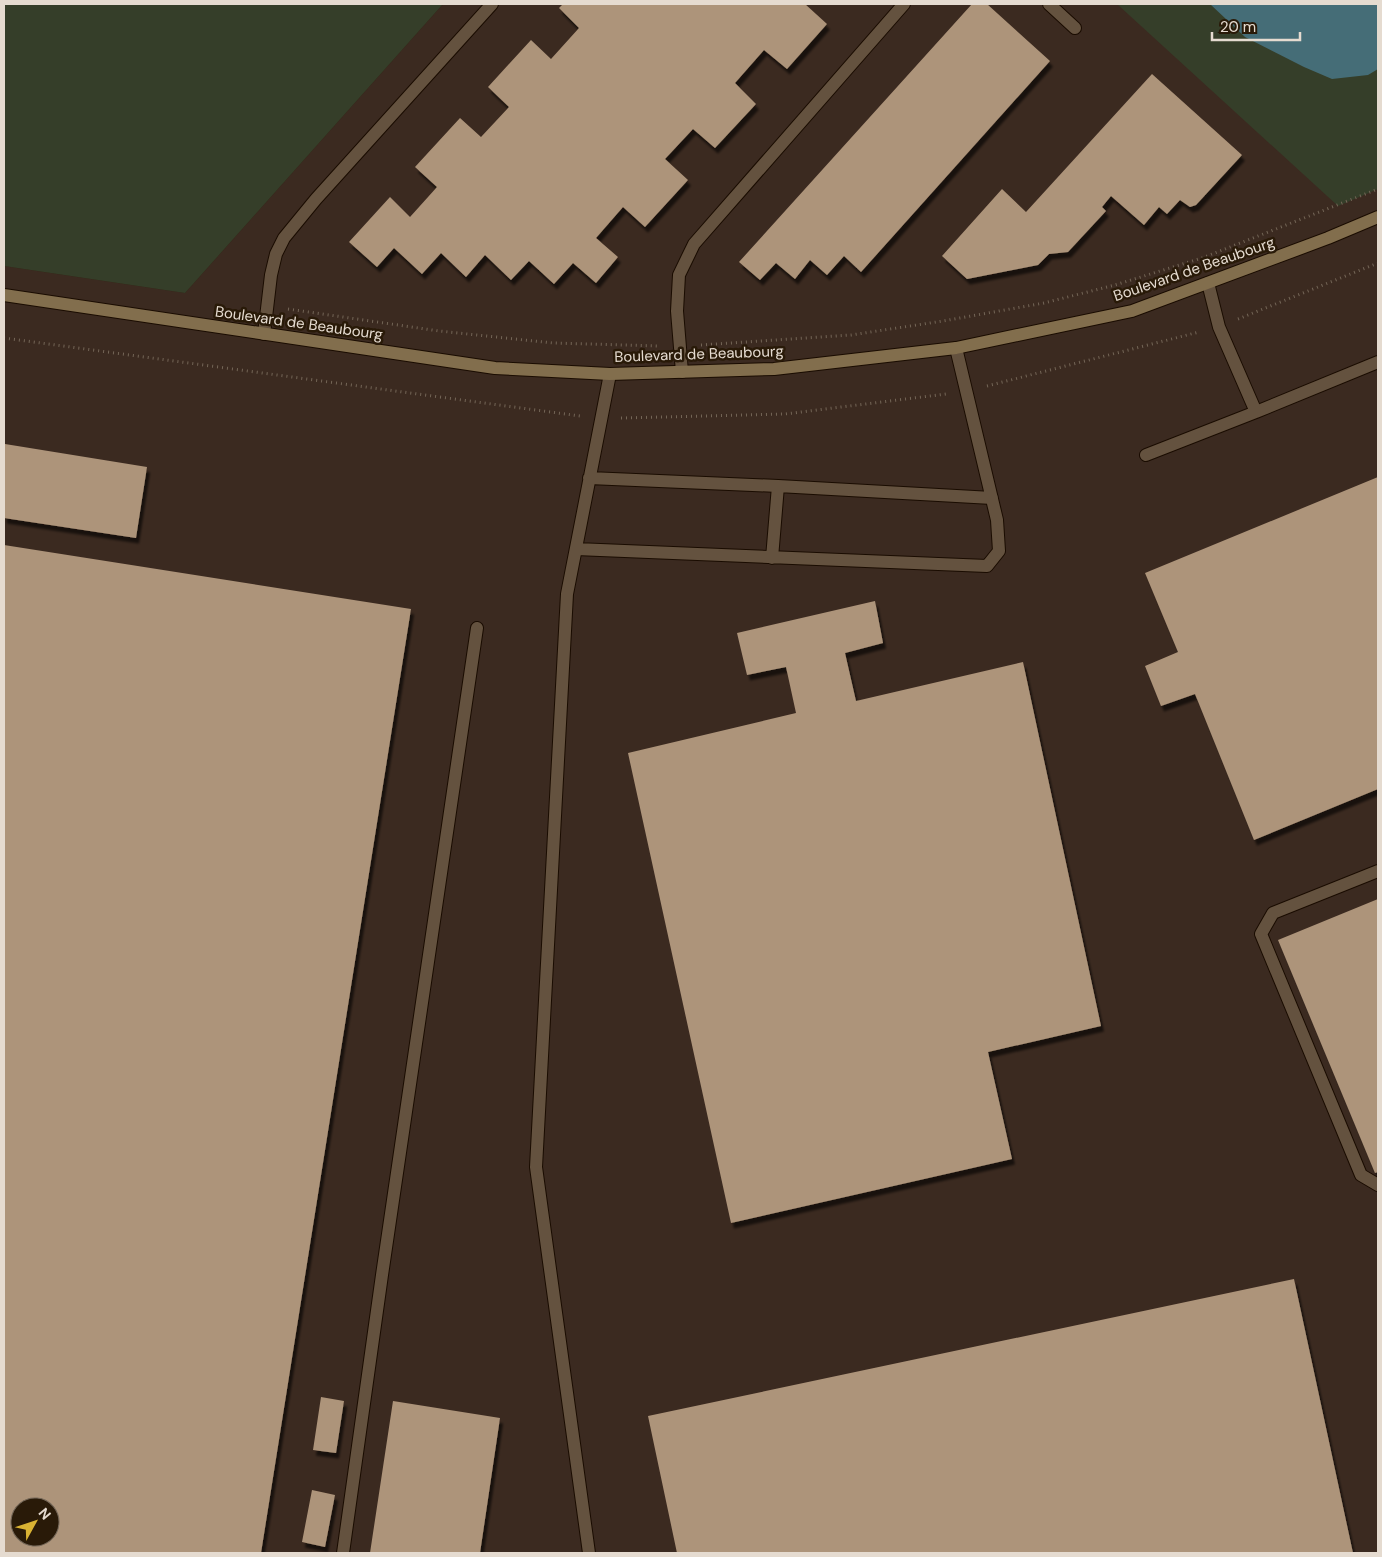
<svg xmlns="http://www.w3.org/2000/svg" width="1382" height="1557" font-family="'DM Sans',sans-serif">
<defs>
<filter id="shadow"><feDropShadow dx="3" dy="5.5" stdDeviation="1" flood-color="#0009"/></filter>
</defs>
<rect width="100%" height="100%" fill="#332311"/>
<path fill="#3b2a20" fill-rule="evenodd" d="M443,4H1378V1553H4V266L185,293ZM20,1507H50V1537H20Z"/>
<path fill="#353e29" d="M4,4H443L185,293L4,266Z
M1117,4H1378V189L1338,206Z"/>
<path fill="#456d77" d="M1210,4H1378V69L1368,75L1332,79L1304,67L1245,37Z"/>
<path fill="#ad947a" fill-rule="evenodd" filter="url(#shadow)" d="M563,4H805L827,24L787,69L764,50L735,83L756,104L715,148L693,129L665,159L688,180L645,227L623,207L596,238L618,257L596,283L573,263L554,284L529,261L511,280L485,255L466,277L441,253L422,274L394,248L377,267L349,242L390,197L410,217L437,187L415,167L460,118L481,137L509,107L488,87L531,40L551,59L579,28L559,8Z
M972,4H987L1050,61L861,272L844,256L827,275L810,260L795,279L776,263L760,280L739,262Z
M1152,74L1242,155L1196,205L1190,207L1180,200L1167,214L1159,207L1144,225L1111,196L1102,207L1106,211L1068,252L1049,254L1038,265L967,279L942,256L1002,189L1026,212Z
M5,444L147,467L136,538L4,518V455Z
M1378,477V789L1254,840L1195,694L1161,706L1145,666L1178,652L1145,573Z
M4,545L411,609L261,1553H4ZM20,1507H50V1537H20Z
M875,601L883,643L845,653L856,701L1023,662L1101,1026L988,1052L1012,1159L731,1223L628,753L796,713L786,667L747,675L737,633Z
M1378,899V1172L1375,1173L1278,940Z
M1294,1279L1353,1553H677L648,1416Z
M321,1397L344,1401L336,1453L313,1450Z
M393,1401L500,1418L480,1553H370Z
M312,1490L335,1495L325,1547L302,1542Z"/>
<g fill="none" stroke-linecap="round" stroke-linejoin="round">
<defs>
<path id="lane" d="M1049,4L1075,28
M1208,283L1219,327L1256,412L1378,362
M264,334L271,275L276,254L284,238L316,199L492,4
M682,372L677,311L679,275L694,244L904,4
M1146,455L1256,412
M589,478L778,486
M576,549L987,566L999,551L997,520L956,348
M772,558L778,486L992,498
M1378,871L1273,913L1261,934L1361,1175L1378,1185
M343,1553L382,1275L477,628
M589,1553L536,1167L567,594L610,374"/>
<path id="secondary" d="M4,295L495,368L610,374L774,369L956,348L1132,311L1328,238L1378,217"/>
</defs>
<use href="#lane" stroke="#1a0c00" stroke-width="14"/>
<use href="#secondary" stroke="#1a0c00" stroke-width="14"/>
<path stroke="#746657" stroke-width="3" stroke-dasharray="1 4" stroke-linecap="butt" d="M288,309L439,331L553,343L660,346
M1238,319L1378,263
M4,338L580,416
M701,345L851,335L943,321L1044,303L1115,285L1202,258L1378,189
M987,386L1199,332
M621,418L785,414L946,394"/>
<use href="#lane" stroke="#64523f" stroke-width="12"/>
<use href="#secondary" stroke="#826e4d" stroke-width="12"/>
</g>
<g text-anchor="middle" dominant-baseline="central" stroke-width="5" stroke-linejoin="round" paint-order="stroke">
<g font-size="15" fill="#e5dbd0" stroke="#291a08">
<text transform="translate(1194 269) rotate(-19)">Boulevard de Beaubourg</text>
<text transform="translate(299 323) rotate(8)">Boulevard de Beaubourg</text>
<text transform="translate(699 354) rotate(-2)">Boulevard de Beaubourg</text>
</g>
</g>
<rect width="1382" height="1557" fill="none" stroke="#e5dbd0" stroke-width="10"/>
<g transform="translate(35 1522) rotate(50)"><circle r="24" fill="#291a08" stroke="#746758"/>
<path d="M0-4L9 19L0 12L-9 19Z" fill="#dab333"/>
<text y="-8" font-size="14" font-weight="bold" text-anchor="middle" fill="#e5dbd0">N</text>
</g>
<path d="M1212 32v8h88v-8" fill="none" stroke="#e5dbd0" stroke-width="2.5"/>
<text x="1220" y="32" font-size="15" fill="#e5dbd0" stroke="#291a08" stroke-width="4" paint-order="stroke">20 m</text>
</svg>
